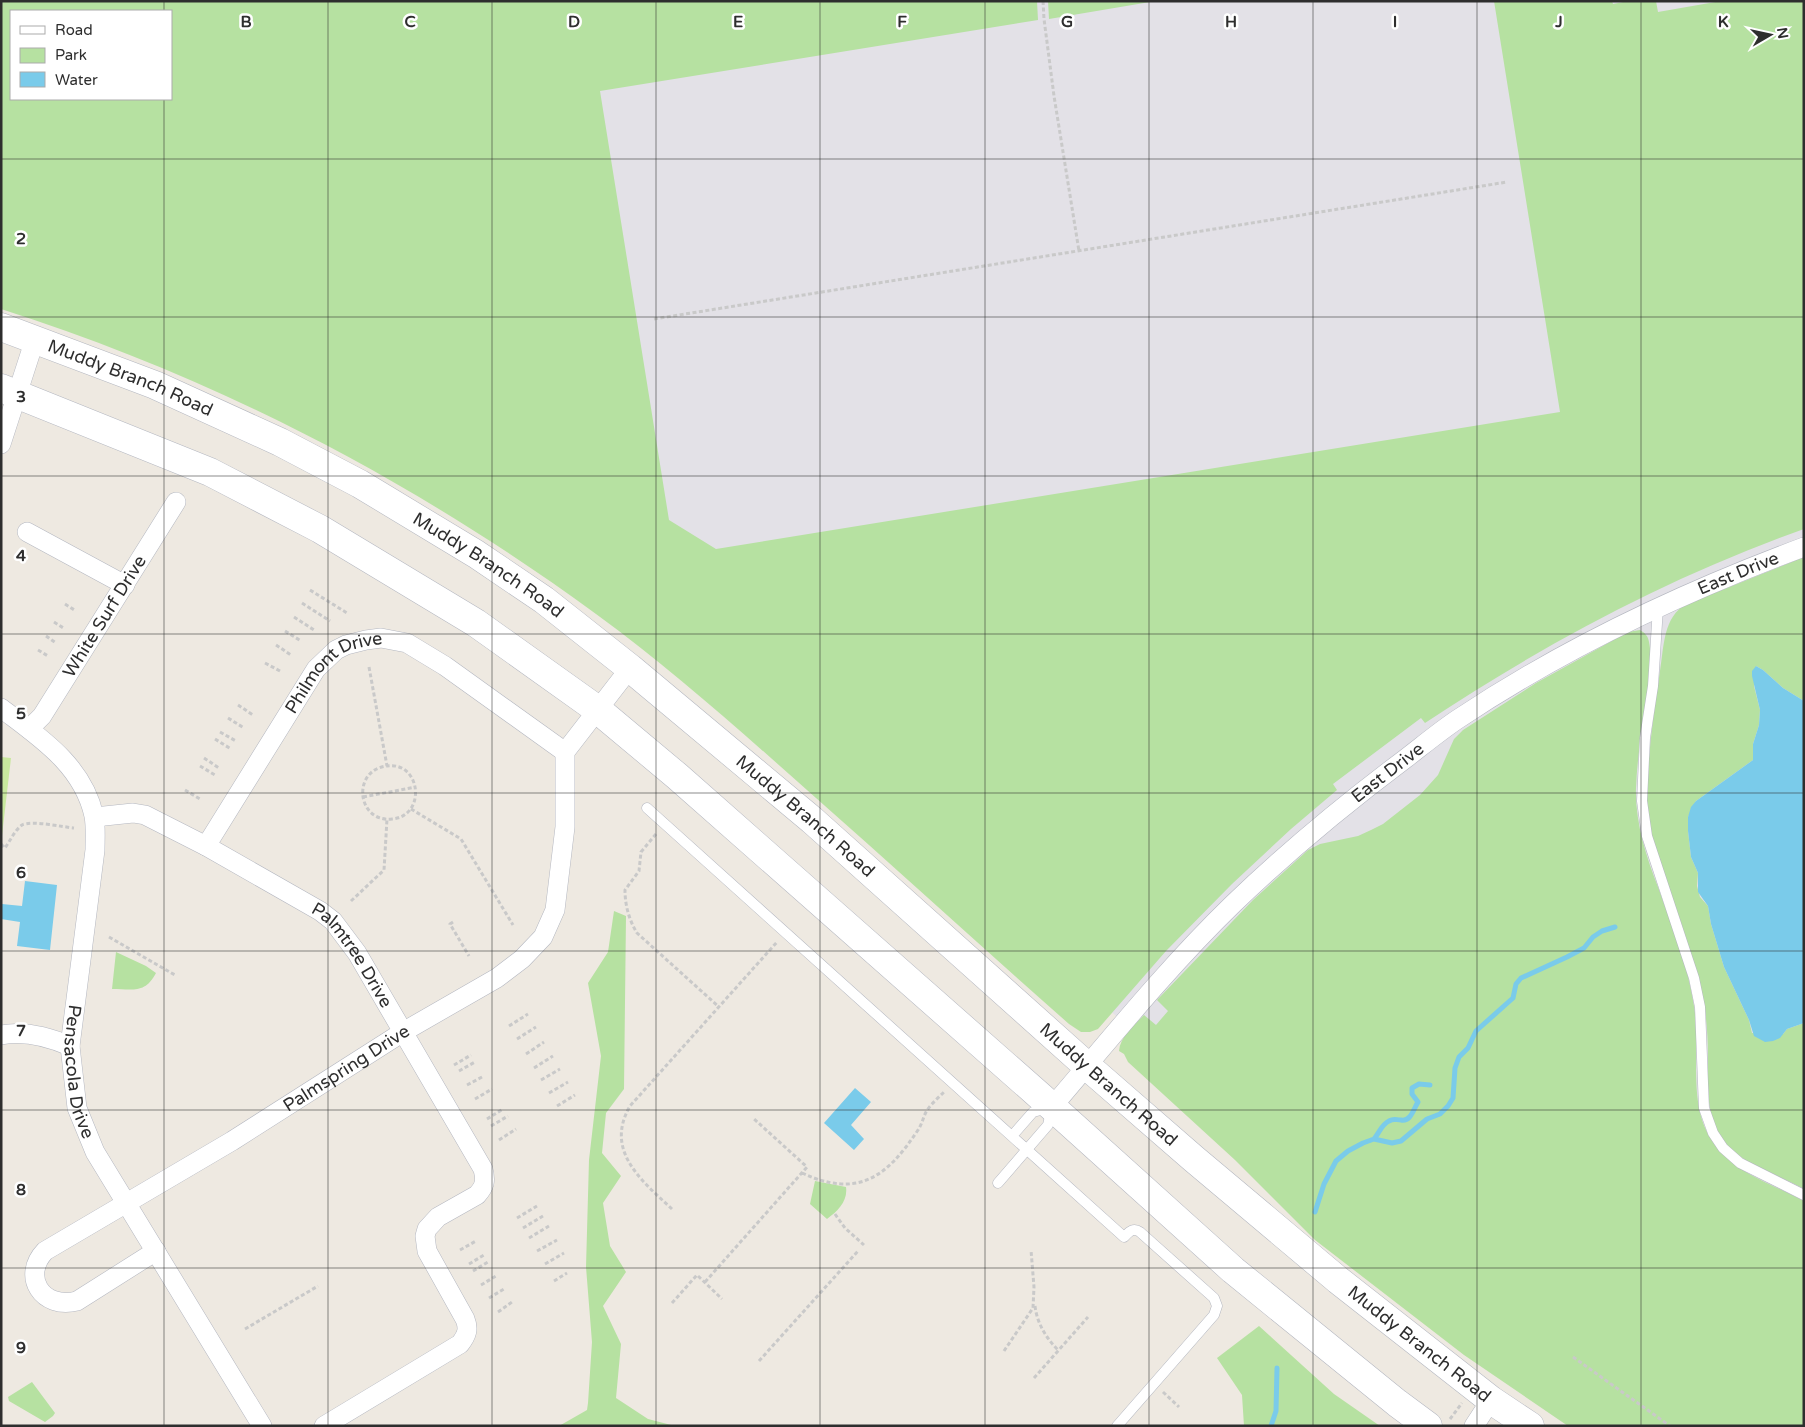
<svg xmlns="http://www.w3.org/2000/svg" width="1805" height="1427" font-family="'Varela Round',sans-serif">
<rect width="100%" height="100%" fill="#eee9e1"/>
<path fill="#e3e1e7" fill-rule="evenodd" d="M1,1H1804V1426L1145,1039L1104,1006L716,660L1,262ZM11,11H171V99H11Z"/>
<path fill="#b6e1a1" fill-rule="evenodd" d="M1,1H1037L1038,20L600,91L669,520L716,549L1560,412L1494,1H1612L1613,4L1628,1H1656L1658,12L1721,1H1804V529C1669,577 1544,644 1425,723L1421,718L1333,784L1337,790L1291,829L1232,884L1166,951L1098,1029L1090,1032H1081L1069,1024C984,949 901,873 816,798C745,735 674,671 596,614C416,482 215,377 1,309ZM11,11H171V99H11Z
M1048,1H1156L1049,19Z
M1804,557V701L1783,688L1763,670L1756,666L1754,686L1760,710L1759,725L1753,744V760L1696,801L1688,817V831L1691,857L1698,873L1697,886L1700,897L1708,906L1711,924L1724,967L1749,1020L1752,1033L1783,1034L1787,1029L1804,1023V1189C1773,1172 1732,1163 1716,1128C1706,1105 1708,1082 1708,1058C1708,1040 1707,1022 1704,1005C1693,938 1656,877 1647,809C1646,797 1647,784 1648,772C1650,738 1655,704 1660,671C1664,647 1663,616 1687,604Z
M1640,630C1645,633 1648,636 1649,642C1653,661 1648,683 1646,702C1642,730 1637,759 1636,788C1635,822 1646,856 1658,887C1672,926 1688,965 1694,1006C1701,1049 1687,1101 1711,1139C1732,1173 1771,1183 1804,1201V1426H1568L1464,1355L1315,1240L1235,1160L1128,1062L1124,1054L1119,1051C1120,1037 1134,1025 1144,1015L1156,1025L1168,1011L1157,1000L1253,900L1308,850L1320,844L1358,836L1371,830L1383,824L1420,795L1438,775L1454,739L1463,730L1536,683L1628,632Z
M614,911L626,916L624,1089L606,1113L602,1153L621,1176L603,1203L610,1246L626,1272L603,1306L621,1344L616,1398L648,1419L675,1426H559L587,1410L588,1403L592,1342L586,1267L589,1160L601,1056L588,983L608,952Z
M116,952L146,966L156,973C145,994 133,989 112,989Z
M815,1181L846,1187C848,1201 838,1211 827,1219L810,1204Z
M1259,1326L1334,1394L1380,1426H1244L1242,1395L1217,1358Z
M32,1382L55,1413L53,1416L45,1422L9,1401L8,1397Z"/>
<path fill="#c8e89e" d="M1,757L11,758L1,844Z"/>
<path fill="#7acbea" d="M1756,666L1763,670L1783,688L1804,701V1023L1787,1029L1780,1038L1773,1041L1765,1042L1754,1036L1749,1020L1724,967L1711,924L1708,906L1698,892V873L1691,857L1688,831V817L1691,807L1696,801L1753,760V744L1759,725L1760,710L1752,676V671Z
M25,881L57,885L50,950L17,946L20,922L1,919L2,904L22,906Z
M855,1088L871,1102L851,1125L864,1139L854,1150L824,1123Z"/>
<g fill="none" stroke-linecap="round" stroke-linejoin="round">
<path stroke="#7acbea" stroke-width="5" d="M1374,1139C1379,1133 1382,1124 1389,1121C1394,1118 1396,1120 1401,1120C1411,1122 1414,1108 1418,1102L1412,1094V1088L1419,1084L1430,1085
M1315,1212L1324,1184L1336,1161L1348,1151L1363,1143L1374,1139L1392,1143L1401,1141L1427,1119L1440,1114L1448,1106L1453,1098L1455,1068L1459,1057L1468,1048L1476,1031L1513,998L1516,984L1521,978L1567,957L1584,948L1593,937L1602,931L1615,927
M1271,1426L1276,1411L1277,1368"/>
<defs>
<path id="service" d="M1658,607L1653,686L1645,738L1642,801L1647,836L1694,978L1700,1007L1704,1108L1713,1133L1723,1148L1740,1163L1804,1195
M647,808L1124,1237C1129,1232 1133,1227 1140,1232L1214,1298L1217,1306L1214,1315L1117,1426
M998,1183L1048,1125L1052,1107L1033,1112L1012,1136"/>
<g id="minor">
<path d="M1,444L35,339"/>
<path d="M27,532L125,585"/>
<path id="s1" d="M1,708C39,737 83,765 94,816C96,827 95,839 95,850L70,1046L77,1108L95,1152L262,1426"/>
<path id="s2" d="M29,729L42,716L176,502"/>
<path id="s3" d="M95,817L133,813L145,815L206,846L320,911L333,921L357,953L483,1169C486,1181 485,1186 477,1195L438,1217L427,1229L425,1236L427,1251L465,1319C469,1329 467,1335 460,1344L324,1426"/>
<path id="s4" d="M206,846L316,669L336,650L346,645L366,640L381,638L407,643L445,666L565,752"/>
<path d="M1,1035C25,1030 49,1037 70,1046"/>
<path id="s5" d="M1052,1107C1111,1038 1168,967 1233,904C1287,852 1345,804 1405,759C1422,746 1440,731 1458,719C1566,647 1683,592 1804,547"/>
<path id="s6" d="M156,1251L77,1301C42,1310 21,1276 45,1251L232,1141L403,1032L497,978L522,959L543,937L555,910L565,827V752L630,668"/>
<path d="M1474,1426L1491,1400"/>
</g>
<g id="secondary">
<path id="s7" d="M1,327L155,385L280,442L360,484L476,554L544,600L630,668L812,820L1087,1066L1194,1159L1338,1280L1491,1400L1530,1426"/>
<path d="M1,388L210,472L320,529L476,623L598,710L677,776L1041,1097L1233,1270L1397,1403L1428,1426"/>
</g>
</defs>
<use href="#service" stroke="#b4b7c0" stroke-width="11"/>
<use href="#minor" stroke="#b4b7c0" stroke-width="20"/>
<use href="#secondary" stroke="#b4b7c0" stroke-width="29"/>
<path stroke="#c9c9c9" stroke-width="3" stroke-dasharray="4 2.5" stroke-linecap="butt" d="M1043,1L1044,19L1054,96L1079,251
M654,319L1507,182
M310,590L347,613
M302,603L330,621
M65,604L76,611
M294,617L314,630
M54,622L65,629
M285,631L301,641
M46,636L56,643
M276,645L291,655
M38,650L48,656
M265,663L280,671
M369,667L387,766C351,770 357,823 392,819C427,816 421,761 387,766
M238,705L253,715
M228,718L244,728
M220,732L236,741
M215,739L231,749
M204,758L219,768
M200,766L215,775
M185,790L200,799
M363,797L416,787
M411,809L461,839L513,925
M656,834L641,852L639,871L625,890C625,905 629,920 637,933L719,1007
M1,844L5,848C10,841 15,830 22,825C31,820 63,827 74,828
M351,901L384,870L387,819
M453,922L450,924L469,956
M109,937L175,975
M509,1026L528,1014
M517,1039L536,1027
M526,1054L544,1042
M454,1065L471,1055
M534,1068L553,1056
M459,1071L475,1062
M541,1080L560,1069
M467,1085L484,1076
M549,1093L568,1082
M475,1099L492,1089
M557,1106L575,1095
M487,1119L503,1109
M491,1126L508,1116
M499,1140L516,1129
M802,1173C858,1199 887,1177 918,1130C922,1124 923,1118 926,1112C930,1105 938,1098 944,1092
M672,1209C642,1181 604,1151 630,1106L777,942
M835,1214L845,1228L864,1245
M517,1218L537,1206
M523,1228L543,1216
M529,1238L549,1226
M460,1250L476,1241
M537,1251L557,1240
M469,1264L484,1255
M545,1264L564,1253
M473,1271L488,1262
M554,1281L567,1273
M705,1282L807,1167L753,1118
M481,1285L496,1276
M489,1298L504,1289
M672,1303L697,1275L722,1299
M1035,1306C1037,1323 1046,1338 1058,1350
M498,1312L512,1302
M245,1329L318,1286
M1004,1351L1033,1308L1034,1287L1031,1250
M1573,1357L1670,1426
M759,1361L858,1251
M1034,1378L1088,1317
M1163,1392L1179,1407
M1450,1419L1462,1403"/>
<use href="#service" stroke="#fff" stroke-width="10"/>
<use href="#minor" stroke="#fff" stroke-width="19"/>
<use href="#secondary" stroke="#fff" stroke-width="28"/>
</g>
<path fill="none" stroke="#2e2e2e" stroke-width="1" stroke-opacity="0.55" d="M164,1V11M328,1V1426M492,1V1426M656,1V1426M820,1V1426M985,1V1426M1149,1V1426M1313,1V1426M1477,1V1426M1641,1V1426M164,99V1426M1,159H1804M1,317H1804M1,476H1804M1,634H1804M1,793H1804M1,951H1804M1,1110H1804M1,1268H1804"/>
<g text-anchor="middle" dominant-baseline="central" stroke-width="5" stroke-linejoin="round" paint-order="stroke">
<g font-size="18" fill="#2e2e2e" stroke="#fff">
<text stroke="none"><textPath href="#s7" startOffset="139">Muddy Branch Road</textPath></text>
<text stroke="none"><textPath href="#s7" startOffset="544">Muddy Branch Road</textPath></text>
<text stroke="none"><textPath href="#s5" startOffset="880">East Drive</textPath></text>
<text stroke="none"><textPath href="#s2" startOffset="136">White Surf Drive</textPath></text>
<text stroke="none"><textPath href="#s4" startOffset="221">Philmont Drive</textPath></text>
<text stroke="none"><textPath href="#s5" startOffset="475">East Drive</textPath></text>
<text stroke="none"><textPath href="#s7" startOffset="949">Muddy Branch Road</textPath></text>
<text stroke="none"><textPath href="#s3" startOffset="305">Palmtree Drive</textPath></text>
<text stroke="none"><textPath href="#s6" startOffset="530">Palmspring Drive</textPath></text>
<text stroke="none"><textPath href="#s1" startOffset="404">Pensacola Drive</textPath></text>
<text stroke="none"><textPath href="#s7" startOffset="1354">Muddy Branch Road</textPath></text>
<text stroke="none"><textPath href="#s7" startOffset="1759">Muddy Branch Road</textPath></text>
</g>
</g>
<g font-size="16" text-anchor="middle" font-weight="bold" fill="#2e2e2e" stroke="#fff" stroke-width="5" stroke-linejoin="round" paint-order="stroke">
<text x="246" y="27">B</text>
<text x="410" y="27">C</text>
<text x="574" y="27">D</text>
<text x="738" y="27">E</text>
<text x="902" y="27">F</text>
<text x="1067" y="27">G</text>
<text x="1231" y="27">H</text>
<text x="1395" y="27">I</text>
<text x="1559" y="27">J</text>
<text x="1723" y="27">K</text>
<text x="21" y="244">2</text>
<text x="21" y="402">3</text>
<text x="21" y="561">4</text>
<text x="21" y="719">5</text>
<text x="21" y="878">6</text>
<text x="21" y="1036">7</text>
<text x="21" y="1195">8</text>
<text x="21" y="1353">9</text>
</g>
<rect width="1805" height="1427" fill="none" stroke="#2e2e2e" stroke-width="5"/>
<rect x="10" y="10" width="162" height="90" fill="#ffffff" stroke="#ababab"/>
<rect x="20" y="26" width="25" height="8" fill="#ffffff" stroke="#ababab"/>
<text x="55" y="35" font-size="15" fill="#2e2e2e">Road</text>
<rect x="20" y="48" width="25" height="15" fill="#b6e1a1" stroke="#ababab"/>
<text x="55" y="60" font-size="15" fill="#2e2e2e">Park</text>
<rect x="20" y="72" width="25" height="15" fill="#7acbea" stroke="#ababab"/>
<text x="55" y="85" font-size="15" fill="#2e2e2e">Water</text>
<g transform="translate(1770 35) rotate(81)" stroke="#ffffff" stroke-width="4" paint-order="stroke">
<path d="M0-4L9 19L0 12L-9 19Z" fill="#2e2e2e"/>
<text y="-8" font-size="14" font-weight="bold" text-anchor="middle" fill="#2e2e2e">N</text>
</g>
</svg>
